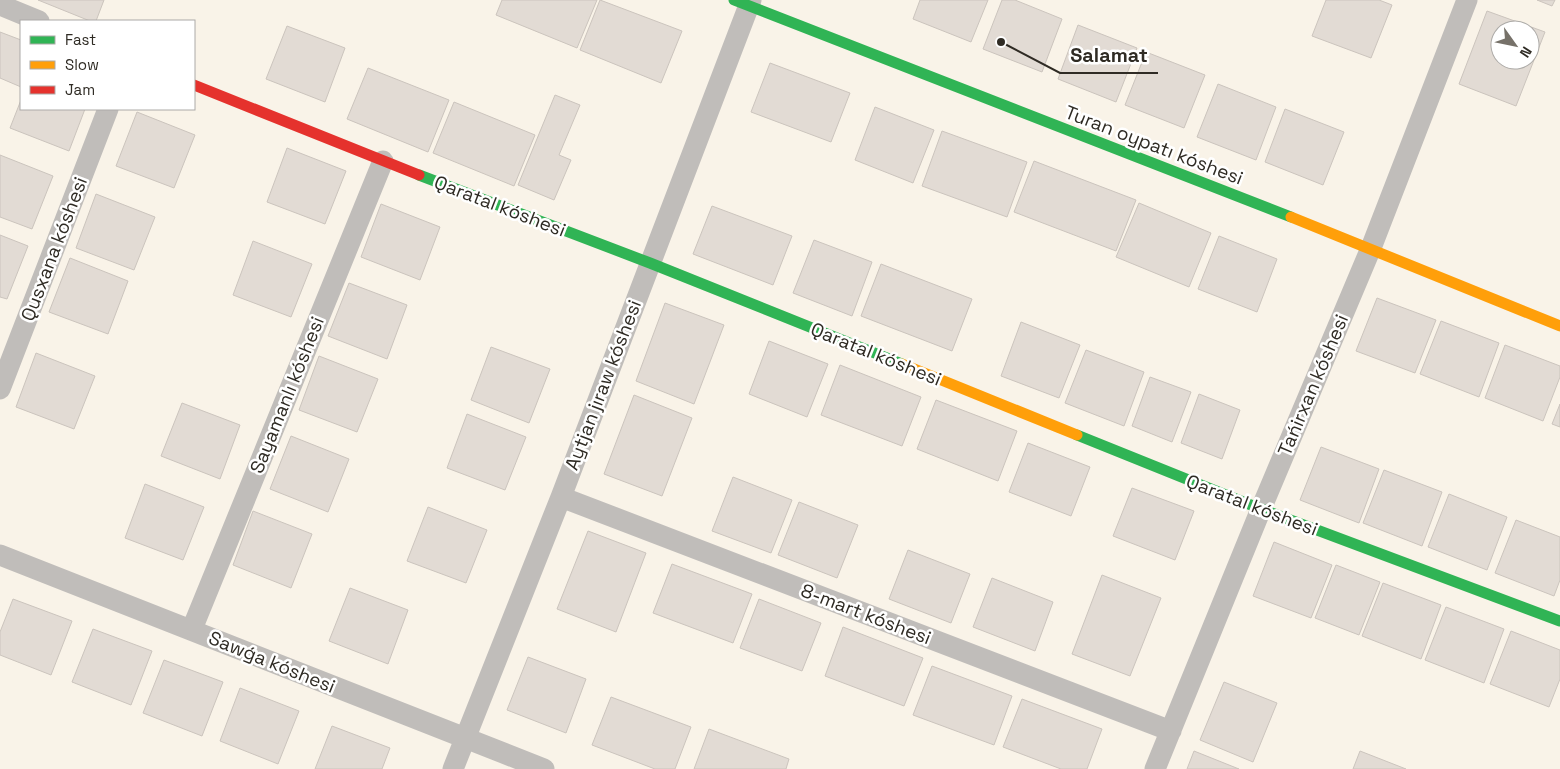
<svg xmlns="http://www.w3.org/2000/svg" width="1560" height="769" font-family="'Space Grotesk',sans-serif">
<rect width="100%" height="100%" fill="#f9f3e8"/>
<path fill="#e2dbd4" stroke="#cbc4bd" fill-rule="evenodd" d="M38,0H104L96,21H90Z
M502,0H597L577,48L496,15Z
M600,0L682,31L661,83L580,50Z
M920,0H988L971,42L913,19Z
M1002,0H1015L1062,19L1042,72L983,49Z
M1326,0H1379L1392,5L1371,58L1312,36Z
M1537,0H1555L1552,6Z
M1487,11L1545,32L1516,106L1459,84ZM1500,30H1530V60H1500Z
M1078,25L1137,48L1116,102L1058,79Z
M287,26L345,48L325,102L266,79Z
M0,32L21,40V87L0,78Z
M1146,52L1205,75L1184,128L1125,105Z
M770,63L850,93L831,142L751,112Z
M368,68L449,100L428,152L347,119Z
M1218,84L1276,107L1256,160L1197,137Z
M555,95L580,105L559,155L571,160L554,200L518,185Z
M21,100V109H85L69,151L10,128Z
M454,102L535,135L514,186L433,153Z
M875,107L934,130L913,183L855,160Z
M1285,109L1344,132L1323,185L1265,162Z
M137,112L195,135L174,188L116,166Z
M942,131L1027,162L1007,217L922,186Z
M287,148L346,171L325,224L267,202Z
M0,155L53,176L32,229L0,217Z
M1034,161L1136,200L1116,251L1014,212Z
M96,194L155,217L134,270L76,248Z
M1139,203L1211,233L1189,287L1116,257Z
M381,204L440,227L420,280L361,257Z
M712,206L792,236L773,285L693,254Z
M0,235L28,246L7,299L0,297Z
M1219,236L1277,259L1257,312L1198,289Z
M814,240L872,262L852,316L793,293Z
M253,241L312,264L291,317L233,295Z
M70,258L128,281L108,334L49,312Z
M881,264L972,299L952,351L861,316Z
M349,283L407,305L387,359L328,336Z
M1377,298L1436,320L1415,373L1356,351Z
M665,303L724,325L694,404L636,381Z
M1441,321L1499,343L1479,397L1420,374Z
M1021,322L1080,345L1059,398L1001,376Z
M769,341L828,364L807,417L749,394Z
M1505,345L1560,366V377L1543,421L1485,398Z
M491,347L550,369L529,423L471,400Z
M1086,350L1144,372L1124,426L1065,403Z
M36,353L95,376L74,429L16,407Z
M319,356L378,379L357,432L299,410Z
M840,365L921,397L902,446L821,415Z
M1150,377L1191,392L1172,442L1132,426Z
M1199,394L1240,410L1222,459L1181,443Z
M634,395L692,418L662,496L604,474Z
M936,400L1017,431L998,481L917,449Z
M182,403L240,425L220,479L161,456Z
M1560,404V427L1552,424Z
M467,414L526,437L505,490L447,468Z
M291,436L349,459L328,512L270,489Z
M1028,443L1090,467L1071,516L1009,492Z
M1321,447L1379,469L1359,523L1300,500Z
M1384,470L1442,492L1422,546L1363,523Z
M733,477L792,500L771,553L712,531Z
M145,484L204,507L183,560L125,538Z
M1132,488L1194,511L1175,560L1113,536Z
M1449,494L1507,517L1487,570L1428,547Z
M799,502L858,525L837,578L778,555Z
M428,507L487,530L466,583L407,561Z
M253,511L312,534L291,588L233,565Z
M1516,520L1560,537V580L1554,596L1495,573Z
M588,531L646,553L616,632L557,609Z
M1274,542L1332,565L1311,618L1253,596Z
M908,550L970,574L951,623L889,599Z
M672,564L752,594L733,643L653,613Z
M1336,565L1380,582L1359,635L1315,618Z
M1102,575L1161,598L1130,676L1072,654Z
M992,578L1053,602L1035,651L973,627Z
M1383,583L1441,605L1421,659L1362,636Z
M350,588L408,610L388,664L329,641Z
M13,599L72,621L51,675L0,655V632Z
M759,599L821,623L802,671L740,648Z
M1446,607L1504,629L1484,683L1425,660Z
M843,627L923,658L904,706L825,676Z
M93,629L152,651L131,705L72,682Z
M1511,631L1560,650V679L1549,707L1490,684Z
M528,657L586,679L566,733L507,710Z
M164,660L223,682L202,736L143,713Z
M932,666L1012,696L994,745L913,715Z
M1224,682L1277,703L1253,762L1200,740Z
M240,688L299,711L278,764L220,741Z
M611,697L691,727L675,769H655L592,745Z
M1022,699L1102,729L1087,769H1061L1003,747Z
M332,726L390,748L382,769H315Z
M709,729L789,759L786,769H694Z
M1194,751L1239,769H1187Z
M1360,751L1406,769H1353Z"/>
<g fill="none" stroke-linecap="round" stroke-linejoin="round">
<path stroke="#c0bdba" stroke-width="21" d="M0,5L39,21
M0,389L108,109
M561,497L1171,731
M0,555L544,769
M192,629L383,161
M453,769L561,497L751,0
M1155,769L1261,509L1371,248L1467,0"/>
<path stroke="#30b455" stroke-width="11" d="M734,0L1291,217
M419,175L650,263L902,364
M1077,435L1261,509L1560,621"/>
<path stroke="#ff9f0a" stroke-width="11" d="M1291,217L1560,326
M902,364L1077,435"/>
<path stroke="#e5322d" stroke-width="11" d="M194,85L419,175"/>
</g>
<g text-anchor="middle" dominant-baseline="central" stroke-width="5" stroke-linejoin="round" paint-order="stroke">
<g font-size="19" fill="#2f2b24" stroke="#fff">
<text transform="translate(1154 145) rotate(21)">Turan oypatı kóshesi</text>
<text transform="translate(500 206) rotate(21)">Qaratal kóshesi</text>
<text transform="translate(54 249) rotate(-69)">Qusxana kóshesi</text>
<text transform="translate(876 354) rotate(22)">Qaratal kóshesi</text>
<text transform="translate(603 385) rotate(-69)">Aytjan jıraw kóshesi</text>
<text transform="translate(1313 385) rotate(-67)">Tańirxan kóshesi</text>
<text transform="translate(287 395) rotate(-68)">Sayamanlı kóshesi</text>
<text transform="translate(1252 505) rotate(21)">Qaratal kóshesi</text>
<text transform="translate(866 614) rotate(21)">8-mart kóshesi</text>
<text transform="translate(272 662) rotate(22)">Sawǵa kóshesi</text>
</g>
</g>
<path fill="none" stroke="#2f2b24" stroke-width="2" d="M1001 42L1060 73H1158"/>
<circle fill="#2f2b24" stroke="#fff" stroke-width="2" cx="1001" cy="42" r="5"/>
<g font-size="20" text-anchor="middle" font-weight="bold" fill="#2f2b24" stroke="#fff" stroke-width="5" stroke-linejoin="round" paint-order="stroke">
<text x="1109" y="62">Salamat</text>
</g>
<rect x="20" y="20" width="175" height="90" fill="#ffffff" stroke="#acaaa7"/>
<rect x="30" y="36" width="25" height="8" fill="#30b455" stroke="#acaaa7"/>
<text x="65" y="45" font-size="15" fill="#2f2b24">Fast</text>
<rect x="30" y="61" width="25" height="8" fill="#ff9f0a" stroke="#acaaa7"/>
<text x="65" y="70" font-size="15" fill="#2f2b24">Slow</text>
<rect x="30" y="86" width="25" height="8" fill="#e5322d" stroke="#acaaa7"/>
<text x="65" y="95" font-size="15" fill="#2f2b24">Jam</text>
<g transform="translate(1515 45) rotate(123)"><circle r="24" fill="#ffffff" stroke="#acaaa7"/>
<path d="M0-4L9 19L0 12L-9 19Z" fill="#767169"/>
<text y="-8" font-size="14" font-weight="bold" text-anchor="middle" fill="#2f2b24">N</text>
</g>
</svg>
